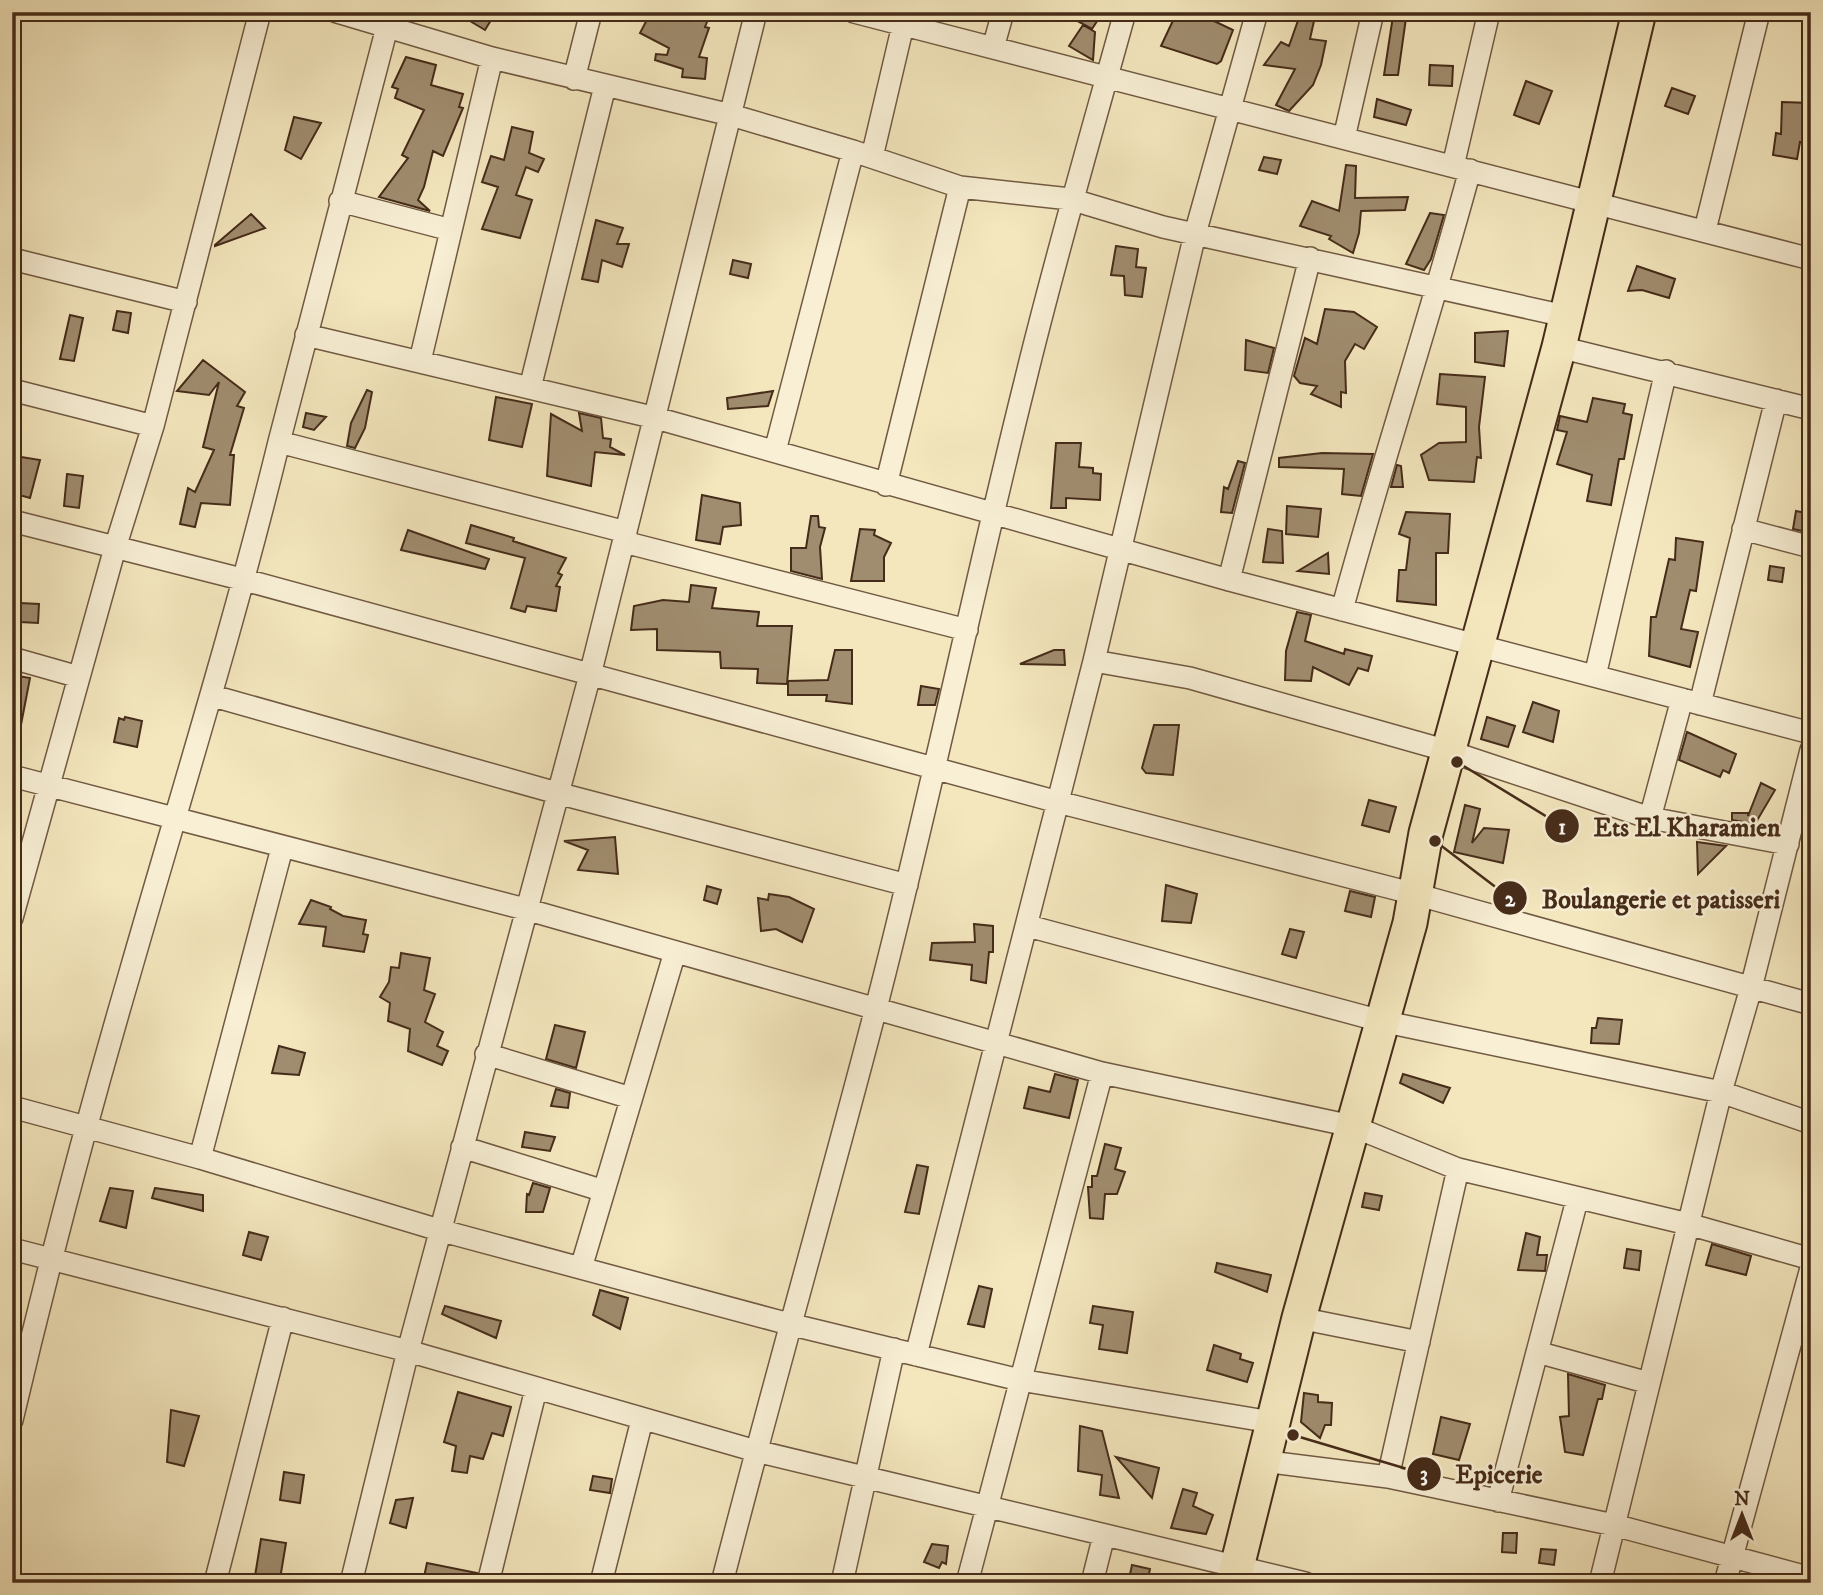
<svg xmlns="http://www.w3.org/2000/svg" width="1823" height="1595" font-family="'IM FELL DW Pica',serif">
<rect width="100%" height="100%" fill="#f4e7be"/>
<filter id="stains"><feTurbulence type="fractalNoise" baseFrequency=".00286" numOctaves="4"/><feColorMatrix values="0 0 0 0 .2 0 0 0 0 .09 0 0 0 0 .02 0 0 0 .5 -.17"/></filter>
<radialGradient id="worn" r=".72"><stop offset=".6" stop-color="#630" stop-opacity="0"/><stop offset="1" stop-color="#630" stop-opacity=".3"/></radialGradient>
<path fill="#a08d6f" stroke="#452b19" stroke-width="2" d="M455,12H496L485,30Z
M651,12H711L705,27L709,28L699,57L707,58L705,79L682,77L683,69L655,60L656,54L667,55L669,48L640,33Z
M1061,12H1103L1092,29Z
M1177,12L1212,20L1233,30L1221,61L1217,64L1161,46Z
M1301,12H1316L1310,39L1326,41L1321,65L1313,85L1289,111L1276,105L1295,69L1264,65L1281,42L1289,46Z
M1393,16L1406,18L1398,75H1384Z
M1083,25L1095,32L1093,60L1069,46Z
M406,57L436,65L431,85L463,94L459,107L463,108L443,156L433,151L424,187L418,200L430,211L379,197L408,158L402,155L424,110L395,98L398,89L392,87Z
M1430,65L1453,66L1452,86L1429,85Z
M1526,81L1552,91L1539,124L1514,115Z
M1672,88L1695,96L1688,114L1665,106Z
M1377,99L1411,110L1406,125L1374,117Z
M1782,102L1810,103L1806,143L1800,142L1797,159L1773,155L1776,133L1781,134Z
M294,117L321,123L301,159L285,150Z
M512,127L533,132L529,153L544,159L538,172L526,167L516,195L532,200L520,238L482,229L498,187L482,182L491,156L504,160Z
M1264,157L1281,160L1277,174L1259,170Z
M1346,165L1356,166L1355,198L1408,197L1405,210L1361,211L1359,233L1353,253L1329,239L1331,236L1300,226L1312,201L1339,211Z
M1430,213L1444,215L1431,259L1424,270L1406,264Z
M251,214L265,228L215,246V245Z
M596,220L623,228L617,244H629L622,267L602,260L598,282L582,279Z
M1116,246L1138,249L1136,267L1146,268L1142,297L1125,295L1124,276L1111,275Z
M733,260L751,264L748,278L730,274Z
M1637,266L1675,279L1669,298L1642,290L1628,291Z
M1325,309L1354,312L1377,327L1364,349L1355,344L1345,361L1346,393L1341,392V407L1311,394L1317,386L1300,383L1294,376L1305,338L1317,344Z
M117,311L131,313L128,333L113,330Z
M70,315L83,318L74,361L60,359Z
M1508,331L1504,366L1475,362V333Z
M1246,340L1274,348L1268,373L1245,370Z
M203,360L245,392L237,406L244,408L230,455H234L230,505L201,503L195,527L180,524L188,488L195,492L214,450L203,447L219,382L209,395L177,391Z
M1440,374L1485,377L1479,427L1481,458L1477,457L1474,482L1429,480L1421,455L1439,443L1466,442V407L1437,404Z
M367,390L372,392L365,428L355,448L347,446L351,423Z
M773,391L768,406L728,409L727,398Z
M496,397L532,404L522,447L489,440Z
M1593,398L1625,404L1623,413L1632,415L1624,459H1619L1611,505L1587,501L1592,475L1557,464L1567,432L1557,430L1560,416L1587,422Z
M306,413L326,417L314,430L303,427Z
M579,413L601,418L603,438L611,439L610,447L625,455L595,452L591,486L547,476L551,414L582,431Z
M1056,443H1081L1079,467L1093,468V473L1101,474L1100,500L1066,498V508H1051Z
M1322,453L1373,454L1361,496L1342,494L1344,469L1279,467V458Z
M15,456L40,460L30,498L12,493Z
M1238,461L1245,463L1232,513L1221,512L1224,487L1228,489Z
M1397,465L1401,466L1403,487H1391Z
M67,474L83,476L79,508L64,506Z
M702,495L740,503L741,525L723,527L720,544L696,540Z
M1287,506L1321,509L1318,537L1286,534Z
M1796,511L1811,514V533L1793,529Z
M1406,512L1450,514L1448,553H1436V605L1397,601L1399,570H1406L1410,538L1399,534Z
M811,516H818L819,527L825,528L820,547L822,579L791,571V548H806Z
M471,525L514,538L513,541L566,558L558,573L562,575L556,586L560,587L556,611L527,606L525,612L511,608L525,558L466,543Z
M860,529L875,530L874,535L891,543L884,557V581H851Z
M1268,529L1282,531L1283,563L1263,562Z
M408,530L489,559L485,569L401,550Z
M1676,538L1703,542L1696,591L1690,590L1681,629L1698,632L1690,667L1649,656L1651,617H1656L1669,559L1675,560Z
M1328,553L1329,574L1298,571Z
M1770,566L1784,568L1782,582L1768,580Z
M691,585L716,588L712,608L759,612L757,626H792L787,684L757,683L758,669L721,668L720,652L657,650V629L631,630L634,606L663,600L689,602Z
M20,603L39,604L38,623L20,622Z
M1297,612L1311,615L1305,641L1344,654L1345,649L1372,656L1368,671L1358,668L1349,685L1313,667L1311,681L1285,680L1286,651Z
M835,650H852V704L826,701L827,695H788V681L828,680Z
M1054,650H1064L1065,665L1020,664Z
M12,675L30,678L20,730H12Z
M921,686L939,689L935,705H918Z
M1533,702L1559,711L1553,742L1523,732Z
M125,717L142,721L137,747L114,742L119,718L124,720Z
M1487,717L1515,726L1508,747L1481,739Z
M1154,725H1179L1173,775L1146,773L1142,768Z
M1687,732L1736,754L1729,773L1723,770L1720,777L1679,760Z
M1761,783L1775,790L1755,824L1732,820V813H1748V816Z
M1369,800L1396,807L1389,832L1362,825Z
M1465,805L1480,809L1472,843L1484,828L1509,830L1503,863L1454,852Z
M615,837L618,874L578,870L588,850L564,841Z
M1697,842L1726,846L1698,874Z
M1166,885L1197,894L1191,923L1162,921Z
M707,886L721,890L717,904L704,900Z
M1350,891L1375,897L1371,917L1345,911Z
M769,894L789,897L814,909L802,942L776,929L761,931L758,898L768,900Z
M311,900L331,907L330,909L343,916L366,920L363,934L368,935L364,952L323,946L326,927L299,924Z
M974,924L993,926V952H989L986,983L971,980L972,965L930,960L932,943L975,942Z
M1290,929L1304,932L1296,958L1282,954Z
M401,953L430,958L424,990L435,994L425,1022L443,1032L437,1046L448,1051L442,1065L408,1051L410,1029L388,1021L390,1003L380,997L389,982L391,967L399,968Z
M1598,1018L1622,1020L1619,1044L1591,1043L1592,1028H1596Z
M555,1025L585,1032L576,1068L546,1059Z
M279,1046L305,1053L299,1075L272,1073Z
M1055,1074L1078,1080L1069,1118L1024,1108L1029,1087L1050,1092Z
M1403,1074L1450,1088L1443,1103L1400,1083Z
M556,1089L570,1093L568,1108L551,1106Z
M525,1132L555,1137L550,1151L522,1147Z
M1105,1144L1121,1148L1115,1169L1125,1172L1117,1194H1105L1103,1219L1090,1218L1088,1187H1092V1176H1097Z
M917,1165L928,1167L919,1214L905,1212Z
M533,1183L550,1188L543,1212H526L527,1194L529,1195Z
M110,1188L133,1191L126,1228L100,1221Z
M155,1188L203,1195V1211L152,1198Z
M1365,1193L1382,1196L1379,1210L1362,1207Z
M249,1232L268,1237L261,1260L243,1255Z
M1526,1233L1540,1237L1537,1255H1547L1545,1271L1518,1270Z
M1712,1244L1751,1256L1746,1275L1706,1265Z
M1627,1249L1641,1251L1639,1270L1624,1268Z
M1217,1263L1271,1275L1267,1292L1215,1272Z
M979,1286L992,1289L984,1327L968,1324Z
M600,1290L628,1298L620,1329L593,1315Z
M445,1306L501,1321L496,1338L442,1314Z
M1093,1306L1133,1312L1127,1353L1099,1349L1103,1325L1090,1323Z
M1214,1345L1241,1354L1240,1359L1253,1363L1247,1382L1207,1370Z
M1568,1374L1605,1385L1602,1399H1598L1583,1455L1565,1452L1560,1417L1569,1416Z
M458,1392L511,1407L503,1436L492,1433L483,1459L470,1456L467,1473L452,1471L456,1446L444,1442Z
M1304,1393L1318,1395V1402L1332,1403L1331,1425H1325L1320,1438L1301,1422Z
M171,1410L199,1416L184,1466L167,1462Z
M1441,1417L1470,1424L1459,1460L1433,1454Z
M1080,1426L1102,1431L1119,1498L1100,1495L1102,1475L1078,1471Z
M1116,1457L1159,1468L1152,1498Z
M284,1472L304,1475L300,1503L280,1500Z
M593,1476L612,1479L610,1493L590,1490Z
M1183,1489L1197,1493L1193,1506L1213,1515L1206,1534L1171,1528Z
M413,1498L406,1528L390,1523L396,1500Z
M1503,1533H1517L1516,1553L1502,1552Z
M261,1539L286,1543L280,1579L255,1576Z
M932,1544L948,1546L946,1564L942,1562L939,1568L924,1562Z
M1541,1549L1556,1550L1554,1565L1539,1563Z
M427,1563L477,1573L475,1583H451L424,1577Z
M1132,1565L1150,1569L1147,1583L1129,1579Z"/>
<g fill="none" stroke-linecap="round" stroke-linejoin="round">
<defs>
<path id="street" d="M337,12L492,58L731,115L853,151L960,187L1070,199L1163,227L1565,316
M391,12L279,442L626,532
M854,12L1811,259
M993,48L1003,12
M574,79L591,12
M1344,138L1373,12
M872,157L903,25
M1453,166L1489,12
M340,201L451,230
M1705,230L1759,12
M12,259L186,302
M306,335L656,418L1229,580L1811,733
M1559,347L1811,409
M420,361L492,58
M530,388L605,86
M12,390L153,426
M775,451L853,151
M886,485L960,187
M12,521L245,580L1058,802L1415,894L1811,1004
M1743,529L1811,547
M624,542L967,630
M1229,580L1310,258
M1342,610C1382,462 1430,318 1470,170
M12,658L79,677
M1094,661L1190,678L1448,751L1650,818L1788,844
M1595,676L1666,371
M213,696L557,793L907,885
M1700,704L1776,400
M12,776L525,909L1102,1073L1352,1126L1458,1169L1688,1224L1811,1259
M1650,818L1682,699
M12,918L115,548L153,426L260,12
M1028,926L1381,1021L1721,1092L1811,1123
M486,1054L631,1098
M12,1107L200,1158L439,1230L789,1324L1020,1380L1271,1422
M462,1147L604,1191
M200,1158L282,848
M12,1249L408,1351L756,1451L1305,1583
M581,1268L675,952
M1299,1318L1419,1342
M1537,1352L1649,1383
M916,1355L1094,661L1195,234L1257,12
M12,1420C47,1271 86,1123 129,976C180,798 235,622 279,442
M1262,1461L1388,1477L1614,1525L1811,1578
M1388,1477L1458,1169
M1498,1501L1577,1200
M215,1583L283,1318
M351,1583L408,1351L590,675L756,12
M488,1583L536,1389
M601,1583L642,1420
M722,1583C771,1391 826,1200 876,1008C930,800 973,590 1025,382C1055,258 1091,135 1125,12
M842,1583L894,1349
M967,1583L1102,1073
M1092,1583L1104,1535
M1600,1583L1721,1092L1751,988L1811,750
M1725,1583L1811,1268"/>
<path id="primary" d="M1233,1583L1299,1318L1410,923L1426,833L1559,347L1639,12"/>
</defs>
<use href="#street" stroke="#715a42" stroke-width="24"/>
<use href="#primary" stroke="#452b19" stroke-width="37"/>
<use href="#street" stroke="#f8efd5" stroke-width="21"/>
<use href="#primary" stroke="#f4e7be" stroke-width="33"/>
</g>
<path fill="none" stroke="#452b19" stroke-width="2.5" d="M1457 762L1562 826M1435 841L1510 898M1293 1435L1424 1474"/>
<g fill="#452b19" stroke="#f8efd5" stroke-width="2.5">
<circle cx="1457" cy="762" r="7"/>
<circle cx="1435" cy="841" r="7"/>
<circle cx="1293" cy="1435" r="7"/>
<circle cx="1562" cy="826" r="18"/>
<circle cx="1510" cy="898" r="18"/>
<circle cx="1424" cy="1474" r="18"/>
</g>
<g font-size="21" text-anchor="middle" font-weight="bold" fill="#fff">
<text x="1562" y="834">1</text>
<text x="1510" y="906">2</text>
<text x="1424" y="1481">3</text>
</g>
<g font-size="26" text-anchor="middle" font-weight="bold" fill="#452b19" stroke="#f8efd5" stroke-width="5" stroke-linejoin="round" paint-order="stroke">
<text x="1687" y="836">Ets El Kharamien</text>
<text x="1661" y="908">Boulangerie et patisseri</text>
<text x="1499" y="1483">Epicerie</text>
</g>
<rect width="1823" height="1595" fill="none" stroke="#f4e7be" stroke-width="42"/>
<rect x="14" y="14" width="1795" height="1567" fill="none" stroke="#452b19" stroke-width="3.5"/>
<rect x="21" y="21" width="1781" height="1553" fill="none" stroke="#452b19" stroke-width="2"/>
<g transform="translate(1742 1515)" stroke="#f8efd5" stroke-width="5" paint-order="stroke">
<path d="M0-5L12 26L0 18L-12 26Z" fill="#452b19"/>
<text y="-10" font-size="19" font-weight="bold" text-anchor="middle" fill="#452b19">N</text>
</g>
<rect width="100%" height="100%" filter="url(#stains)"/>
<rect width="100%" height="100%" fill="url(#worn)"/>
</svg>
